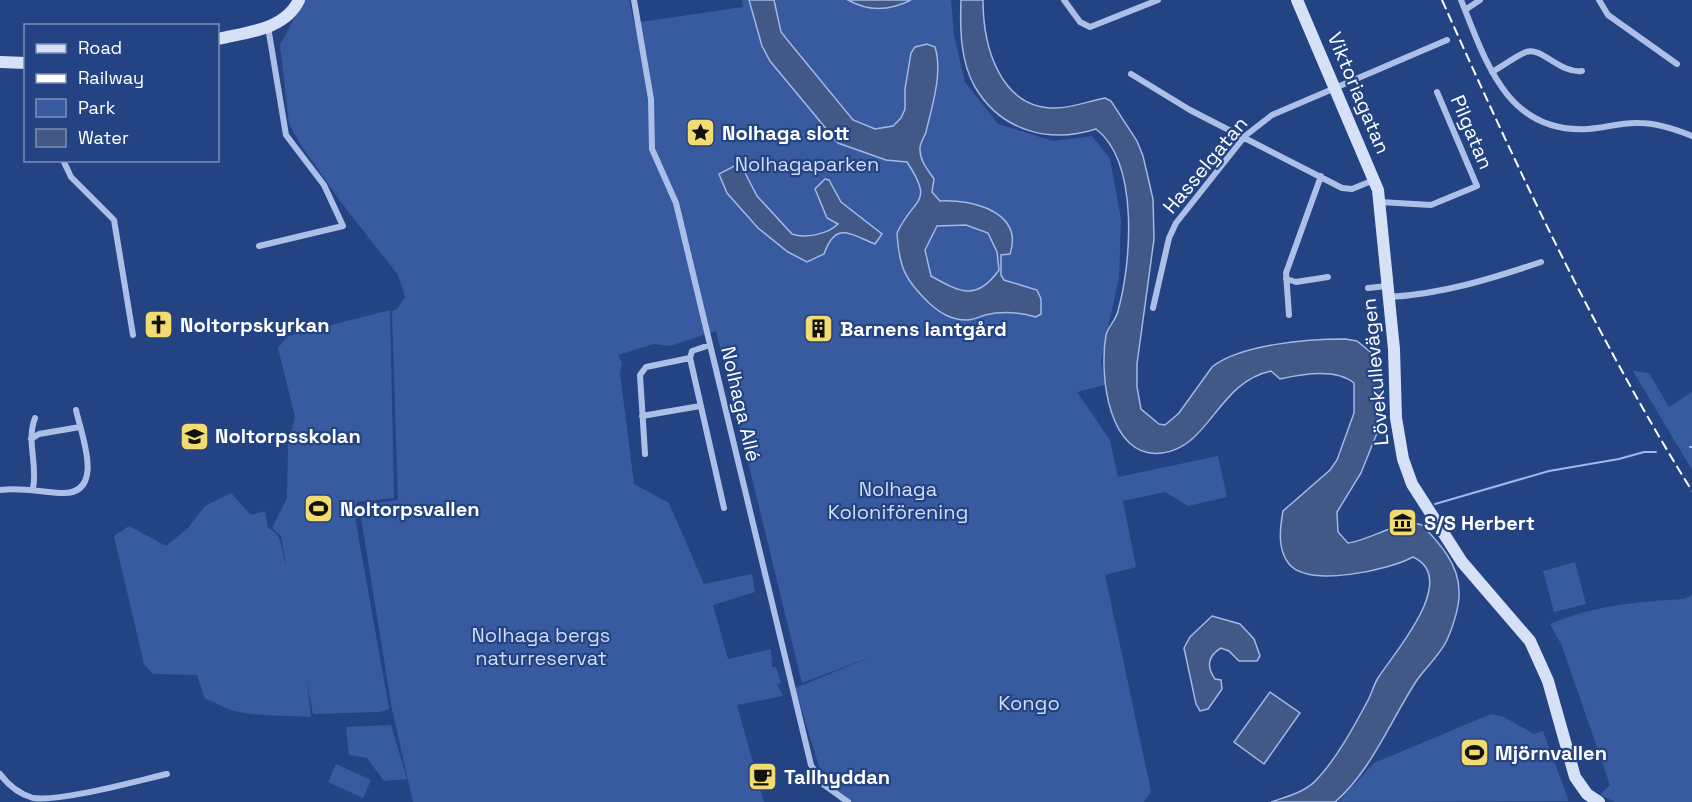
<svg xmlns="http://www.w3.org/2000/svg" width="1692" height="802" font-family="'Space Grotesk',sans-serif">
<rect width="100%" height="100%" fill="#244382"/>
<path fill="#385ba0" d="M304,0H629L634,23L743,7L742,0H951L954,35L965,82L998,124L1053,141L1092,136L1110,159L1121,220L1119,277L1101,361L1105,385L1077,392L1110,440L1118,477L1218,456L1227,497L1188,506L1165,492L1123,501L1136,567L1105,575L1151,791L1144,802H841L824,783L795,688L876,655L802,683L716,331L670,346L654,344L618,355L622,364L620,373L634,484L669,503L704,584L752,574L755,592L713,605L728,659L771,649L772,667H776L781,683L777,684L783,696L737,705L764,802H413L392,709L359,505L398,500L392,311L397,309L405,297L398,275L340,201L301,145L289,124L280,45Z
M390,310L394,498L357,502L355,517L389,709L379,712L313,714L307,682L311,717C286,715 255,717 231,710C222,707 214,701 205,699L197,675L153,674L144,664L114,536L129,526L166,546L188,528L205,506L231,493L251,515L265,511L268,528C284,535 281,551 286,565L281,536L272,528L287,498L288,445L295,417L278,348L288,336Z
M1633,371L1649,373L1669,407L1692,392V470Z
M1575,562L1586,604L1554,612L1543,571Z
M1692,595V802H1615L1600,795L1610,785L1562,646L1550,624C1596,605 1635,602 1684,599Z
M1491,714L1504,717L1534,734L1543,731L1569,801L1338,802L1374,763Z
M391,725L407,779L384,781L367,758L349,755L346,727Z
M336,764L371,780L363,798L328,782Z"/>
<path fill="#425887" stroke="#a0b9e8" stroke-width="1.5" fill-rule="evenodd" d="M749,0H774L781,32L789,42L853,120L875,129L893,126L901,118L905,109V89L911,53L915,47L927,44L935,47C943,73 932,106 926,132C924,138 919,144 920,150C920,161 928,170 934,179L932,192L940,201C972,199 1024,212 1010,254L1001,255V275L1004,280L1037,290L1041,299V314L1036,317C1019,312 1002,311 985,315C979,317 973,320 967,320C951,320 940,313 929,303C905,280 899,267 897,233C914,196 935,205 907,162L886,160L838,143L770,61L762,46ZM966,225L988,233L997,252L999,270C977,301 961,293 931,276L925,250L937,226Z
M848,0H911C889,11 869,12 848,0Z
M961,0H983C983,45 999,108 1055,108C1072,108 1089,101 1105,98L1111,101L1137,141L1143,156L1153,199L1154,239L1137,364V387L1141,409L1159,424L1165,425L1179,413L1212,367C1241,344 1309,339 1345,339L1357,341L1380,360L1381,423L1361,473L1337,512L1338,532L1348,543C1368,541 1405,517 1422,525C1439,543 1459,564 1459,591C1460,605 1453,627 1447,640C1440,655 1426,667 1417,680C1390,721 1372,770 1335,802H1271C1288,796 1307,792 1319,777C1338,756 1353,728 1366,704C1371,696 1373,686 1378,678C1392,655 1461,579 1413,557C1389,570 1309,588 1289,564C1277,549 1280,528 1283,511L1330,470L1337,460L1354,413V383C1336,368 1301,374 1280,379L1271,371C1218,382 1209,448 1162,453C1108,460 1099,374 1106,335C1108,327 1116,320 1118,311C1131,265 1140,163 1096,129C1049,144 1001,131 975,87C960,61 960,28 961,0Z
M740,163L757,196L792,234C805,239 828,234 838,224L827,218L815,189L825,179L829,180L841,202L882,234L875,244C851,235 836,220 824,254L807,262L788,252L758,228L727,193L719,174Z
M1212,616L1240,624L1254,639L1260,656L1257,661H1239L1229,651L1221,648C1208,656 1206,666 1215,679L1221,680L1222,689L1208,709L1200,711L1196,704L1184,648L1190,637Z
M1270,692L1300,713L1264,764L1234,742Z"/>
<g fill="none" stroke-linecap="round" stroke-linejoin="round">
<path stroke="#a0b9e8" stroke-width="2" d="M1690,447H1692
M1435,504L1549,471L1619,459L1644,452H1656"/>
<path stroke="#acc0e7" stroke-width="6" d="M634,0L651,99L652,149L676,203L811,765L823,784L848,802
M1064,0L1080,22L1090,27L1158,0
M1461,0C1486,62 1507,134 1588,129C1605,128 1622,122 1639,123C1657,123 1675,129 1692,136
M1599,0L1608,15L1677,64
M1465,10L1480,0
M1492,72C1503,66 1514,57 1526,52C1541,46 1560,74 1582,71
M1131,74L1190,110L1342,188L1352,189L1374,180
M63,160L71,177L114,220L133,335
M1380,202L1431,205L1477,186L1437,92
M259,246L343,226L324,185L286,135L268,27
M1286,279L1296,282L1328,277
M1368,288L1387,286
M1389,297C1442,294 1491,279 1541,262
M1153,308L1169,238L1176,223L1245,136L1272,115L1447,40
M1289,315L1286,273L1321,176
M710,345L692,351L690,358L724,508
M642,416L700,406
M31,439L39,434L80,427
M645,454L640,375L646,367L690,358
M33,488C38,465 26,441 35,418
M0,490C22,487 39,492 60,493C107,496 81,434 76,410
M0,774C8,785 20,794 33,798C61,802 136,781 167,774"/>
<path stroke="#d6e0f6" stroke-width="12" d="M1297,0L1378,190L1394,349L1396,418L1403,459L1412,484L1462,562L1530,641L1548,681L1575,777L1587,794L1599,802
M218,39C247,32 285,30 299,0
M0,62L26,63"/>
<path stroke="#fff" stroke-width="2" stroke-dasharray="10 4.5" stroke-linecap="butt" d="M1442,0C1517,168 1595,335 1692,491"/>
</g>
<defs>
<symbol id="sight-square" viewBox="-11 -11 22 22"><rect x="-9" y="-9" width="18" height="18" rx="4" fill="#f2db6f" stroke="#244382"/><path d="M0-6L1.8-2.2L6-1.7L2.9 1.2L3.7 5.4L0 3.3L-3.7 5.4L-2.9 1.2L-6-1.7L-1.8-2.2Z" fill="#111"/></symbol>
<symbol id="church-square" viewBox="-11 -11 22 22"><rect x="-9" y="-9" width="18" height="18" rx="4" fill="#f2db6f" stroke="#244382"/><path d="M-1.2-6h2.4v3.5h3.3v2.4h-3.3V6h-2.4V-.1h-3.3v-2.4h3.3Z" fill="#111"/></symbol>
<symbol id="building-square" viewBox="-11 -11 22 22"><rect x="-9" y="-9" width="18" height="18" rx="4" fill="#f2db6f" stroke="#244382"/><path d="M-4-6H4V6H1V3H-1V6H-4ZM-2.5-4.3h1.7v1.8h-1.7ZM.8-4.3h1.7v1.8H.8ZM-2.5-1h1.7V.8h-1.7ZM.8-1h1.7V.8H.8Z" fill="#111"/></symbol>
<symbol id="school-square" viewBox="-11 -11 22 22"><rect x="-9" y="-9" width="18" height="18" rx="4" fill="#f2db6f" stroke="#244382"/><path d="M0-5L7-2L0 1L-7-2ZM-4 1L0 2.5L4 1V4Q0 6-4 4Z" fill="#111"/></symbol>
<symbol id="stadium-square" viewBox="-11 -11 22 22"><rect x="-9" y="-9" width="18" height="18" rx="4" fill="#f2db6f" stroke="#244382"/><path d="M0-5a6.5 5 0 1 0 0 10a6.5 5 0 1 0 0-10ZM-3.5-1.8h7v3.6h-7Z" fill="#111"/></symbol>
<symbol id="museum-square" viewBox="-11 -11 22 22"><rect x="-9" y="-9" width="18" height="18" rx="4" fill="#f2db6f" stroke="#244382"/><path d="M0-6L6-3V-2H-6V-3ZM-5-1h2V3h-2ZM-1-1h2V3h-2ZM3-1h2V3H3ZM-6 4H6V6H-6Z" fill="#111"/></symbol>
<symbol id="cafe-square" viewBox="-11 -11 22 22"><rect x="-9" y="-9" width="18" height="18" rx="4" fill="#f2db6f" stroke="#244382"/><path d="M-5.5-4.5H6V0H3Q3 3.5 0 3.5H-2.5Q-5.5 3.5-5.5 0ZM3-3.2v2h1.7v-2ZM-6 4.5H4V6H-6Z" fill="#111"/></symbol>
</defs>
<g fill-rule="evenodd">
<use href="#sight-square" x="684" y="116" width="33" height="33"/>
<use href="#church-square" x="142" y="308" width="33" height="33"/>
<use href="#building-square" x="802" y="312" width="33" height="33"/>
<use href="#school-square" x="178" y="420" width="33" height="33"/>
<use href="#stadium-square" x="302" y="492" width="33" height="33"/>
<use href="#museum-square" x="1386" y="506" width="33" height="33"/>
<use href="#stadium-square" x="1458" y="736" width="33" height="33"/>
<use href="#cafe-square" x="746" y="760" width="33" height="33"/>
</g>
<g text-anchor="middle" dominant-baseline="central" stroke-width="4.5" stroke-linejoin="round" paint-order="stroke">
<g font-size="20" fill="#fff" stroke="#244382">
<text transform="translate(1359 93) rotate(67)">Viktoriagatan</text>
<text transform="translate(1472 132) rotate(67)">Pilgatan</text>
<text transform="translate(1205 165) rotate(-50)">Hasselgatan</text>
<text transform="translate(1375 372) rotate(-95)">Lövekullevägen</text>
<text transform="translate(741 404) rotate(77)">Nolhaga Allé</text>
</g>
<g font-size="20" font-weight="bold" fill="#fff" stroke="#244382" text-anchor="start">
<text x="722" y="133">Nolhaga slott</text>
<text x="180" y="325">Noltorpskyrkan</text>
<text x="840" y="329">Barnens lantgård</text>
<text x="215" y="436">Noltorpsskolan</text>
<text x="340" y="509">Noltorpsvallen</text>
<text x="1424" y="523">S/S Herbert</text>
<text x="1495" y="753">Mjörnvallen</text>
<text x="784" y="777">Tallhyddan</text>
</g>
<g font-size="20" fill="#cfddf6" stroke="#244382">
<text x="807" y="164">Nolhagaparken</text>
<text x="898" y="489">Nolhaga<tspan x="898" dy="23">Koloniförening</tspan></text>
<text x="541" y="635">Nolhaga bergs<tspan x="541" dy="23">naturreservat</tspan></text>
<text x="1029" y="703">Kongo</text>
</g>
</g>
<rect x="24" y="24" width="195" height="138" fill="#244382" stroke="#7c8eb4" stroke-width="1.5"/>
<rect x="36" y="44" width="30" height="9" fill="#d6e0f6" stroke="#7c8eb4" stroke-width="1.5"/>
<text x="78" y="54" font-size="18" fill="#ffffff">Road</text>
<rect x="36" y="74" width="30" height="9" fill="#ffffff" stroke="#7c8eb4" stroke-width="1.5"/>
<text x="78" y="84" font-size="18" fill="#ffffff">Railway</text>
<rect x="36" y="99" width="30" height="18" fill="#385ba0" stroke="#7c8eb4" stroke-width="1.5"/>
<text x="78" y="114" font-size="18" fill="#ffffff">Park</text>
<rect x="36" y="129" width="30" height="18" fill="#425887" stroke="#7c8eb4" stroke-width="1.5"/>
<text x="78" y="144" font-size="18" fill="#ffffff">Water</text>
</svg>
